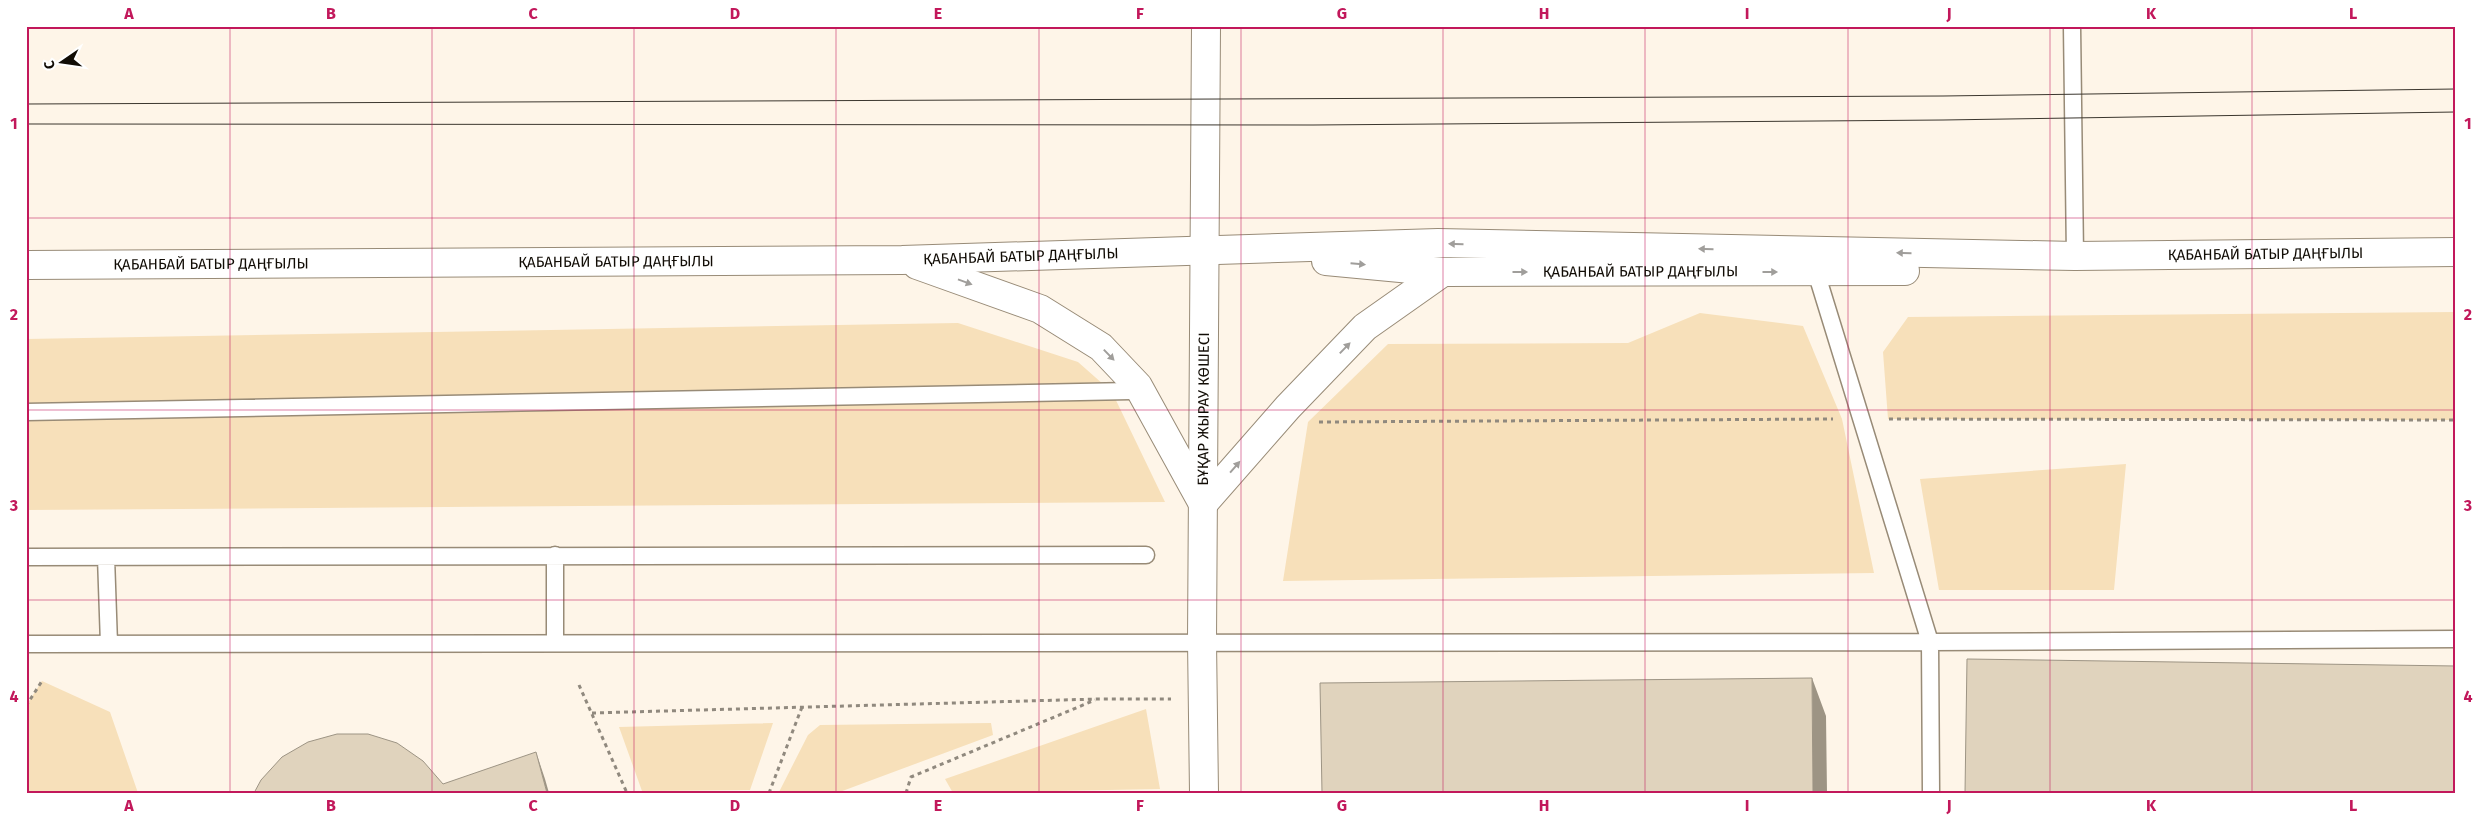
<svg xmlns="http://www.w3.org/2000/svg" width="2482" height="819" font-family="'Fira Sans',sans-serif">
<rect width="100%" height="100%" fill="#fef5e8"/>
<path fill="#f7e0ba" d="M2456,312V420L1888,419L1883,352L1908,317Z
M1700,313L1803,326L1842,419L1874,573L1283,581L1308,422L1388,344L1628,343Z
M958,323L1078,362L1112,392L1165,502L26,510V339Z
M2126,464L2114,590H1939L1920,479Z
M42,681L110,712L138,793H26V706Z
M1146,709L1160,789L953,793L945,779Z
M773,723L750,790L642,791L619,727Z
M991,723L993,735L837,793L779,792L808,735L820,725Z"/>
<g fill="none" stroke-linecap="round" stroke-linejoin="round">
<defs>
<path id="lane" d="M2072,26L2075,256
M1816,272L1930,642L1931,793
M26,412L1131,391
M26,557L1146,555
M106,557L109,644
M555,643V555
M26,644L1930,642L2456,639"/>
<g id="secondary">
<path id="s1" d="M1326,261L1443,272L1905,271"/>
<path id="s2" d="M26,265L902,260L1438,243L2075,256L2456,252"/>
<path d="M917,265L1040,309L1101,347L1138,386L1202,502"/>
<path d="M1203,504L1288,407L1365,327L1443,272"/>
<path id="s3" d="M1204,793L1202,641L1206,26"/>
</g>
</defs>
<use href="#lane" stroke="#988b77" stroke-width="19"/>
<use href="#secondary" stroke="#988b77" stroke-width="30"/>
<path stroke="#90897e" stroke-width="3" stroke-dasharray="4 4" stroke-linecap="butt" d="M1889,419L2456,420
M1319,422L1833,419
M579,685L627,793
M26,706L42,681
M592,713L1098,699H1171
M769,793L802,707
M906,793L911,777L1095,700"/>
<use href="#lane" stroke="#fff" stroke-width="16"/>
<use href="#secondary" stroke="#fff" stroke-width="28"/>
<path stroke="#3b362e" stroke-width="1" d="M26,104L1943,96L2456,89
M26,124L1313,125L1943,120L2456,112"/>
</g>
<path fill="#9d9484" d="M1812,678L1826,716L1827,793H1813Z
M536,752L545,779L549,793H547Z"/>
<path fill="#e0d3bd" stroke="#9d9484" d="M1967,659L2456,666V793H1965Z
M1812,678L1813,793H1322L1320,683Z
M337,734H368L397,743L423,761L443,784L536,752L547,793H254L261,780L282,757L308,742Z"/>
<defs><path id="oneway-solid" d="M-6-.8H1V-3.2L6.5 0L1 3.2V.8H-6Z" transform="scale(1.25)"/></defs>
<g fill="#a09e9b">
<use href="#oneway-solid" transform="translate(1456 244) rotate(-179)"/>
<use href="#oneway-solid" transform="translate(1706 249) rotate(-179)"/>
<use href="#oneway-solid" transform="translate(1904 253) rotate(-179)"/>
<use href="#oneway-solid" transform="translate(1358 264) rotate(5)"/>
<use href="#oneway-solid" transform="translate(1520 272)"/>
<use href="#oneway-solid" transform="translate(1770 272)"/>
<use href="#oneway-solid" transform="translate(965 282) rotate(20)"/>
<use href="#oneway-solid" transform="translate(1345 348) rotate(-46)"/>
<use href="#oneway-solid" transform="translate(1109 355) rotate(46)"/>
<use href="#oneway-solid" transform="translate(1235 467) rotate(-49)"/>
</g>
<path fill="none" stroke="#c2185b" stroke-width="1" stroke-opacity="0.55" d="M230,26V793M432,26V793M634,26V793M836,26V793M1039,26V793M1241,26V793M1443,26V793M1645,26V793M1848,26V793M2050,26V793M2252,26V793M26,218H2456M26,410H2456M26,600H2456"/>
<g text-anchor="middle" dominant-baseline="central" stroke-width="4" stroke-linejoin="round" paint-order="stroke">
<g font-size="15" fill="#110c05" stroke="#fff">
<text stroke="none"><textPath href="#s2" startOffset="2240">ҚАБАНБАЙ БАТЫР ДАҢҒЫЛЫ</textPath></text>
<text stroke="none"><textPath href="#s2" startOffset="995">ҚАБАНБАЙ БАТЫР ДАҢҒЫЛЫ</textPath></text>
<text stroke="none"><textPath href="#s2" startOffset="590">ҚАБАНБАЙ БАТЫР ДАҢҒЫЛЫ</textPath></text>
<text stroke="none"><textPath href="#s2" startOffset="185">ҚАБАНБАЙ БАТЫР ДАҢҒЫЛЫ</textPath></text>
<text stroke="none"><textPath href="#s1" startOffset="315">ҚАБАНБАЙ БАТЫР ДАҢҒЫЛЫ</textPath></text>
<text stroke="none"><textPath href="#s3" startOffset="384">БҰҚАР ЖЫРАУ КӨШЕСІ</textPath></text>
</g>
</g>
<rect width="2482" height="819" fill="none" stroke="#ffffff" stroke-width="55"/>
<g transform="translate(62 62) rotate(257)" stroke="#ffffff" stroke-width="4" paint-order="stroke">
<path d="M0-4L9 19L0 12L-9 19Z" fill="#110c05"/>
<text y="-8" font-size="14" font-weight="bold" text-anchor="middle" fill="#110c05">С</text>
</g>
<rect x="28" y="28" width="2426" height="764" fill="none" stroke="#c2185b" stroke-width="2"/>
<g font-size="16" text-anchor="middle" font-weight="bold" fill="#c2185b">
<text x="129" y="19">A</text>
<text x="331" y="19">B</text>
<text x="533" y="19">C</text>
<text x="735" y="19">D</text>
<text x="938" y="19">E</text>
<text x="1140" y="19">F</text>
<text x="1342" y="19">G</text>
<text x="1544" y="19">H</text>
<text x="1747" y="19">I</text>
<text x="1949" y="19">J</text>
<text x="2151" y="19">K</text>
<text x="2353" y="19">L</text>
<text x="14" y="129">1</text>
<text x="2468" y="129">1</text>
<text x="14" y="320">2</text>
<text x="2468" y="320">2</text>
<text x="14" y="511">3</text>
<text x="2468" y="511">3</text>
<text x="14" y="702">4</text>
<text x="2468" y="702">4</text>
<text x="129" y="811">A</text>
<text x="331" y="811">B</text>
<text x="533" y="811">C</text>
<text x="735" y="811">D</text>
<text x="938" y="811">E</text>
<text x="1140" y="811">F</text>
<text x="1342" y="811">G</text>
<text x="1544" y="811">H</text>
<text x="1747" y="811">I</text>
<text x="1949" y="811">J</text>
<text x="2151" y="811">K</text>
<text x="2353" y="811">L</text>
</g>
</svg>
